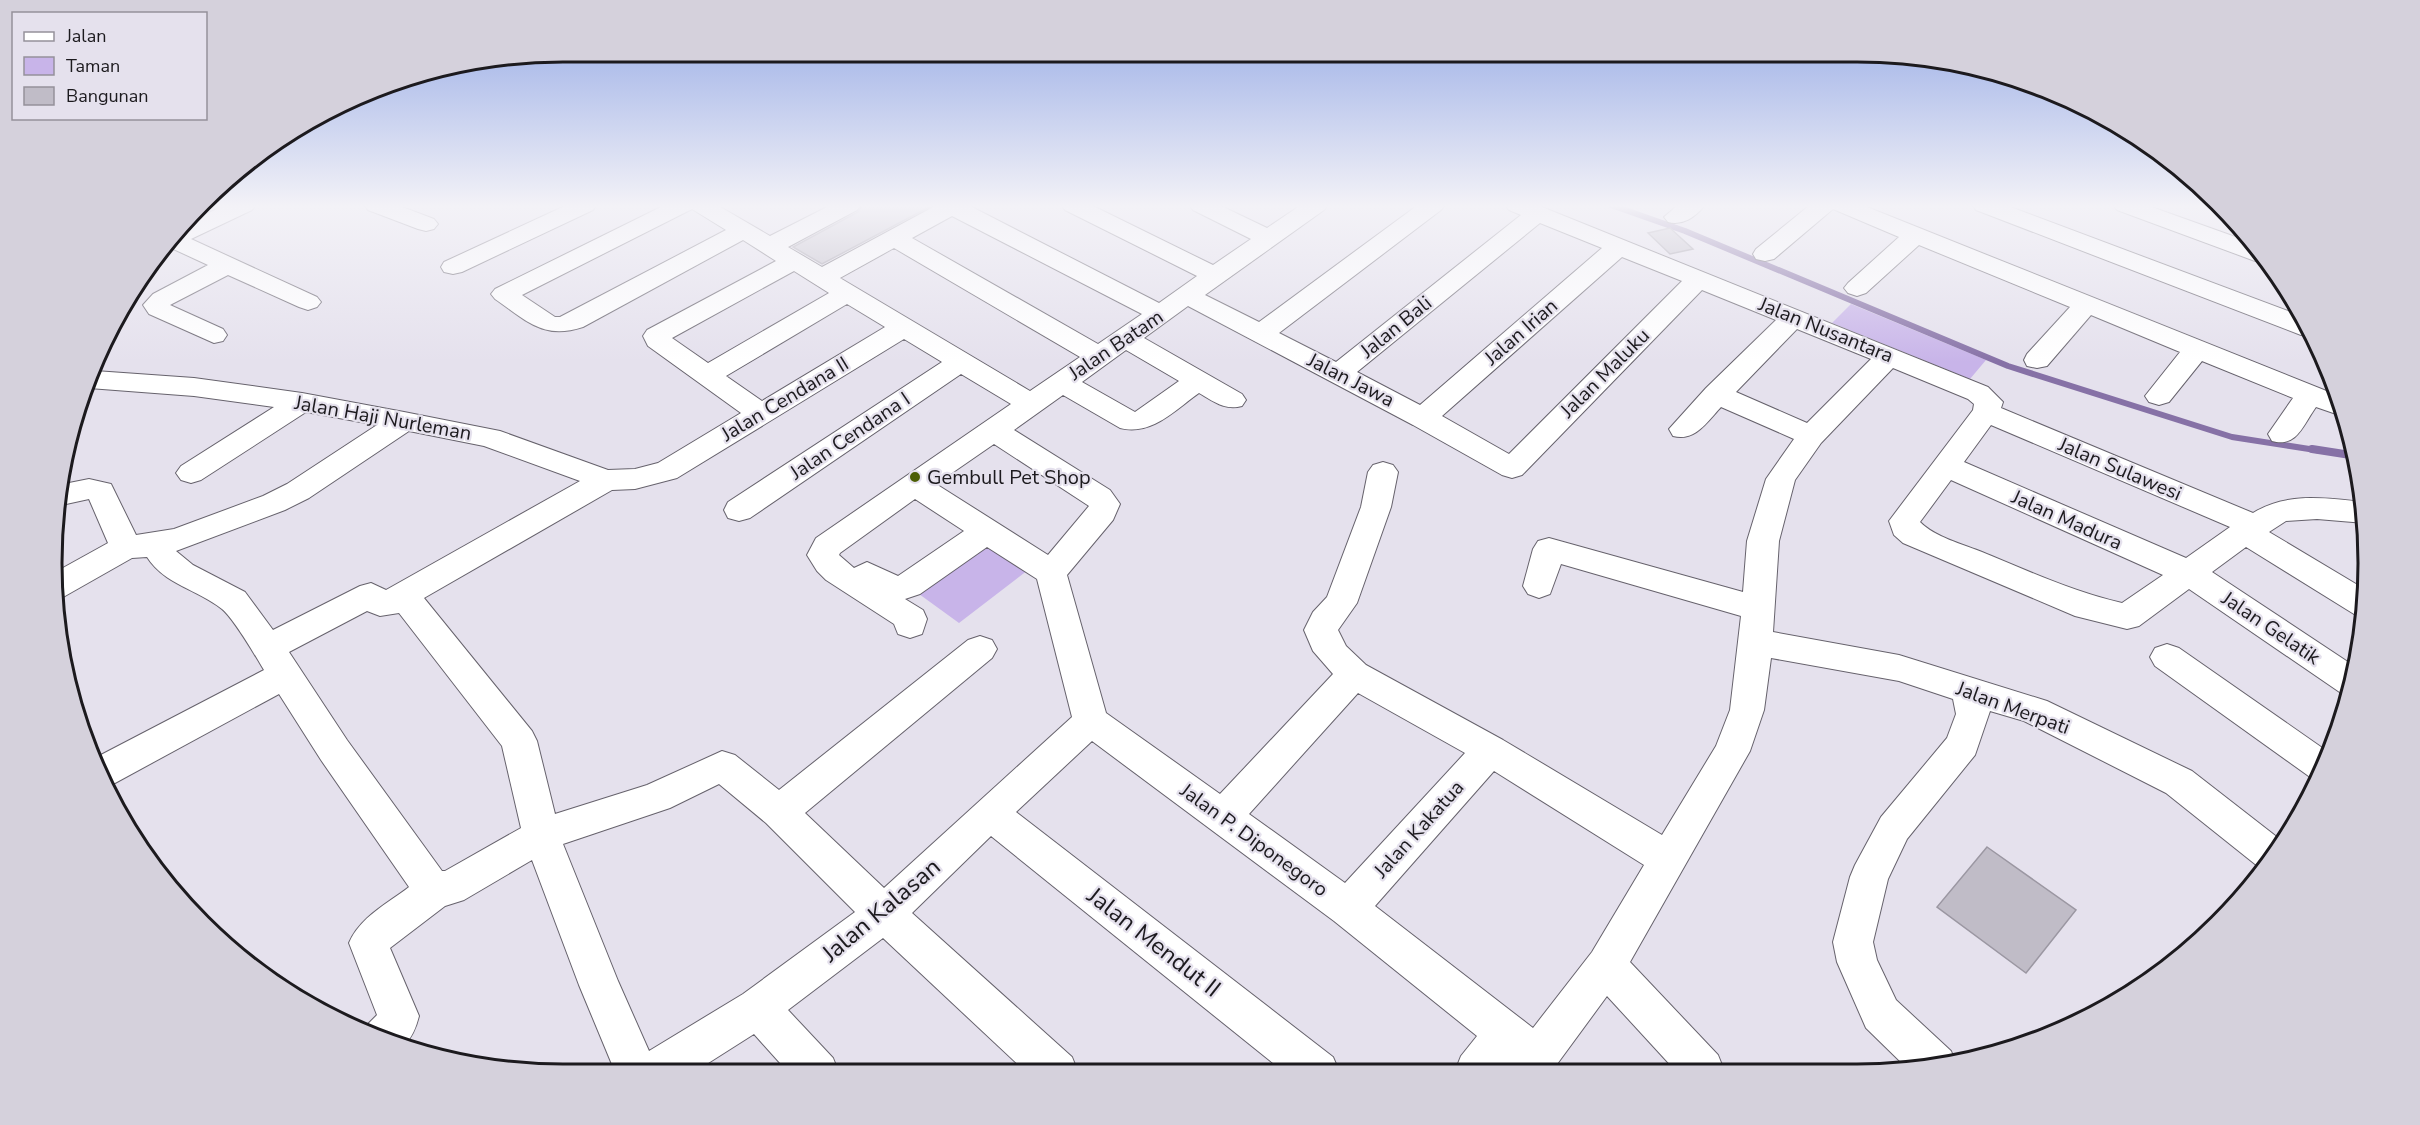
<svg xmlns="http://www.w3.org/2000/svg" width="2420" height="1125" font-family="'Nunito Sans',sans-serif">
<rect width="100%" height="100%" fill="#e5e1ed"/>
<path fill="#c8b4e9" d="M1851,304L1986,360L1970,379L1832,323Z
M988,543L1028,570L959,623L919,594Z"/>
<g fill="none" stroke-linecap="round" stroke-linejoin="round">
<path stroke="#8671a6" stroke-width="6" d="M1611,205L1685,231L2008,366L2232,437L2322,451"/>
<path stroke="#8671a6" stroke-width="8" d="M2312,449L2357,456"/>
</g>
<path fill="#c0bcc7" stroke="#9b97a2" stroke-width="1.5" d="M863,205H933L822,264L793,247L858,212Z
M1670,228L1693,249L1670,254L1648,233Z
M1987,847L2076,910L2026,973L1937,907Z"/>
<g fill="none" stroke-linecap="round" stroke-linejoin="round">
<defs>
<path id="minor" d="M226,205H256L252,210L191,239L317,297L321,302L317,307L308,310L299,307L228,275L170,305L223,329L227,335L223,341L214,343L149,314L143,305L153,294L208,265L169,247L190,221Z
M364,205H397L434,219L438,224L434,229L426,231L418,229L368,210Z
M567,205H597L593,210L462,272L453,274L444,272L441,267L444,262Z
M665,205H717L770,236L831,205H861L857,210L788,247L822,267L937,205H968L1159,303L1197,276L1065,210L1061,205H1091L1213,265L1251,239L1193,210L1189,205H1219L1267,228L1301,205H1328L1324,210L1205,295L1259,322L1418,205H1445L1441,210L1279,333L1336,362L1521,215L1509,210L1505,205H1537L1988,387L2003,402L2001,408L2253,513C2287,492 2325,498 2363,502L2365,523L2317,519L2286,521L2269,532L2366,590L2364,617L2354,614L2246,547L2212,572L2357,668L2349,695L2341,693L2189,589L2139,626L2127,629L2075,616L1903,543L1894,535L1889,521L1973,410L1974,404L1968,399L1893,368L1821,443L1795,480L1779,541L1773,632L1899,655L2047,701L2192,771L2282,841L2266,870L2260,868L2166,793L2024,721L1990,711L1975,755L1907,839L1888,879L1873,942L1877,960L1896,1000L1951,1051L1955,1061L1925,1070H1909L1866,1028L1837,962L1833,942L1850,877L1855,865L1881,817L1947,738L1956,714L1953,699L1899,681L1771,658L1764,710L1750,751L1630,962L1718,1055L1724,1070H1675L1607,996L1552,1071H1505L1506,1067L1503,1071H1455L1461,1056L1477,1036L1334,921L1092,741L1016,812L1333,1057L1339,1071L1284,1072L991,836L912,913L1072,1057L1078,1072H1026L883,938L788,1010L833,1058L839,1073H789L754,1034L691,1074H616L579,985L532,860L464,900L445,906L390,948L419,1016C416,1028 412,1037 404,1046L367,1035L364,1033L367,1025L377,1015L349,943C360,917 387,904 409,887L321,760L279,694L115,783L107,785L97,757L264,670C255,655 234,619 222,609C197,589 165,585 147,557L132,558L65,596L55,600L52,574L108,543L89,499L57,506L59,485L89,479L111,484L136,535L174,529L263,496L287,484L377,425L306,412L201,480L191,483L181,480L176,473L181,466L274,407L194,396L89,388L95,371L194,378L302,393L404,412L500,431L608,470L635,469L658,463L741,413L648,346L643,336L647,330L776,261L743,240L583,327C543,340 527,321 495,299L491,294L495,289ZM692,209L726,230L560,317H555L522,295ZM952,216L1142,314L1098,344L912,238ZM1540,223L1602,248L1420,405L1357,372ZM894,248L1080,357L1030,391L840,278ZM1622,257L1682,281L1509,454L1442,416ZM794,271L829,293L708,363L672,338ZM1702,290L1776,320L1706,388L1669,429L1673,436C1695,442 1707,422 1721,407L1794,439L1766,479L1747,541L1743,592L1549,538L1538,541L1533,549L1523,586L1528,594L1539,598L1550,594L1561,564L1741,616L1730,710L1716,746L1662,835L1503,740L1366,665L1346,646L1338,630L1357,603L1391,507L1398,472L1393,465L1383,462L1373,465L1368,472L1361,507L1327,597L1313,612L1304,630L1313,651L1333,674L1220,794L1106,713L1067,575L1113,520L1120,504L1110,490L1014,430L1063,395L1120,428C1152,436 1175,410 1199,393C1213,401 1225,411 1242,406L1246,400L1242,394L1144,338L1188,306L1413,425L1502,475L1512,478L1522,475ZM847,304L885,327L762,401L726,376ZM1797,329L1871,359L1807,423L1736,392ZM904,339L942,362L728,502L724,510L728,518L739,521L750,518L961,374L1011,404L816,538L807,555L817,571L826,580L894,624L898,634L910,638L922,634L927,619L923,610L905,599L920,594L987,547L1037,579L1072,717L884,888L805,813L992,658L997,649L992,640L980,636L968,640L779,790L735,755L722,751L647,785L555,814L537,741L532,731L424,598L612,490L635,489L677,478ZM1126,350L1179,381L1135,412L1082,382ZM1991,425L2230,527L2186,558L1964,462ZM409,431L484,446L580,481L386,590L371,583L360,586L273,630L245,592L193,565L176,551L285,510L309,498ZM994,444L1089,506L1048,555L936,484ZM1951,480L2163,575L2122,603C2074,592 2028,571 1982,552C1962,544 1935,537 1920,522ZM915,499L964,531L898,576L867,562L854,568L839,555L840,553ZM367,611L380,616L399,613L502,746L521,828L445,871H442L347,740L289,652ZM1358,693L1465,753L1345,883L1249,814ZM1494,771L1644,865L1592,952L1533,1028L1375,906ZM719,784L766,823L855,912L743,994L649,1051L618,981L563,844L670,808Z
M1678,205H1705C1696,217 1682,226 1668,222L1664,217Z
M1810,205H1862L2339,396L2345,417L2316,407C2303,425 2297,448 2272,441L2268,434L2293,398L2202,361L2169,402L2159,405L2149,402L2145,396L2180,352L2091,315L2047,366L2037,368L2027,366L2024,360L2027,354L2070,307L1919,245L1866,293L1857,296L1848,293L1844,288L1848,283L1899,237L1833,209L1774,259L1765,261L1756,259L1753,254L1756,249Z
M1972,205H2005L2304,317L2314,336L2301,335L1976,210Z
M2113,205H2146L2255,244L2269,262L2255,261L2117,210Z
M2167,644L2179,648L2331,754L2317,782L2155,666L2150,657L2155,648Z"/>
</defs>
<use href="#minor" stroke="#66626c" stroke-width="2"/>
<use href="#minor" fill="#fff" fill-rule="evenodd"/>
</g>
<linearGradient id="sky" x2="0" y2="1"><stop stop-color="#93a8e5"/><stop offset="0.57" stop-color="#f3f2f7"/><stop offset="1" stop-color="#f3f2f7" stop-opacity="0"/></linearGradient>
<rect width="2420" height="362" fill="url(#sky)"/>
<circle fill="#4c5f06" stroke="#e5e1ed" stroke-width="2" cx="915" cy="477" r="6"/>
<g text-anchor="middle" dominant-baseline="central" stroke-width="4.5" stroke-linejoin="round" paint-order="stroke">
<g font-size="20" fill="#1c1a1e" stroke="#e5e1ed">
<text transform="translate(1396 327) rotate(-39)">Jalan Bali</text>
<text transform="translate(1826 330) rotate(22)">Jalan Nusantara</text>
<text transform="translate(1521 332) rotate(-41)">Jalan Irian</text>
<text transform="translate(1116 345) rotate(-34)">Jalan Batam</text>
<text transform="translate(1605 373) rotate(-45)">Jalan Maluku</text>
<text transform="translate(1351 380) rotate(27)">Jalan Jawa</text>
<text transform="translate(785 399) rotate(-31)">Jalan Cendana II</text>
<text transform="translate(383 418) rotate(10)">Jalan Haji Nurleman</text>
<text transform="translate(850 436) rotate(-34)">Jalan Cendana I</text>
<text transform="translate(2120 469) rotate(23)">Jalan Sulawesi</text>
<text transform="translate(2067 520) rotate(24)">Jalan Madura</text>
<text transform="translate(2271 628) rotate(34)">Jalan Gelatik</text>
<text transform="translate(2013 708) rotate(20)">Jalan Merpati</text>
<text transform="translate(1419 829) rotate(-48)">Jalan Kakatua</text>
<text transform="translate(1254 840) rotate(36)">Jalan P. Diponegoro</text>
</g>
<g font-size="20" fill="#1c1a1e" stroke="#e5e1ed" text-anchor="start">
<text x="927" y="477">Gembull Pet Shop</text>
</g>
<g font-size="24" fill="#1c1a1e" stroke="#e5e1ed">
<text transform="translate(881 910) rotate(-40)">Jalan Kalasan</text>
<text transform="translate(1154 942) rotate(38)">Jalan Mendut II</text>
</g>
</g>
<path d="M0 0H2420V1125H0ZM563 62H1857A501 501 0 0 1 2358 563V563A501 501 0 0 1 1857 1064H563A501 501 0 0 1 62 563V563A501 501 0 0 1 563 62Z" fill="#d5d1dc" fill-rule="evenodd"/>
<path fill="none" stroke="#1c1a1e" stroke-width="3" d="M563 62H1857A501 501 0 0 1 2358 563V563A501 501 0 0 1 1857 1064H563A501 501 0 0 1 62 563V563A501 501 0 0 1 563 62Z"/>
<rect x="12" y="12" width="195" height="108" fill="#e5e1ed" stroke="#95919a" stroke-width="1.5"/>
<rect x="24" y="32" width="30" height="9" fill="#ffffff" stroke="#95919a" stroke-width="1.5"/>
<text x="66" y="42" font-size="18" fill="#1c1a1e">Jalan</text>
<rect x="24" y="57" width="30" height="18" fill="#c8b4e9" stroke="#95919a" stroke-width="1.5"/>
<text x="66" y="72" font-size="18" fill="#1c1a1e">Taman</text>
<rect x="24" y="87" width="30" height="18" fill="#c0bcc7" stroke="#95919a" stroke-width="1.5"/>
<text x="66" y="102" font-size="18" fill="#1c1a1e">Bangunan</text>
</svg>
